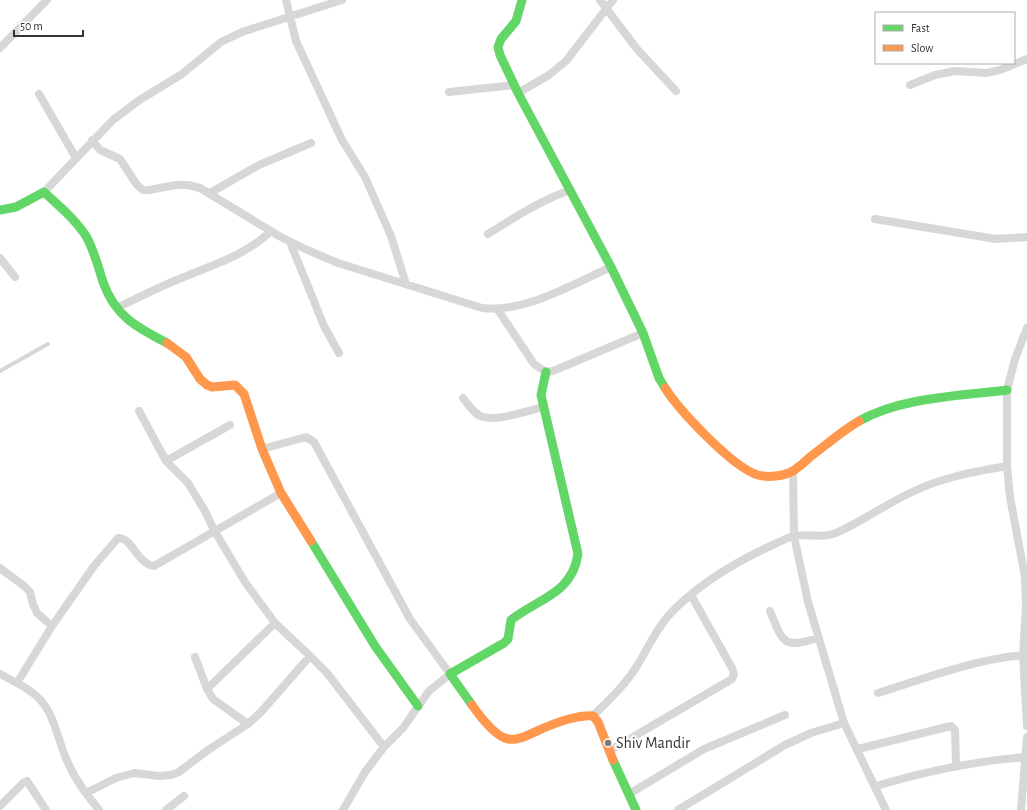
<svg xmlns="http://www.w3.org/2000/svg" width="1027" height="810" font-family="'Alegreya Sans',sans-serif">
<rect width="100%" height="100%" fill="#fff"/>
<g fill="none" stroke-linecap="round" stroke-linejoin="round">
<path stroke="#d7d7d7" stroke-width="4" d="M0,371L48,344"/>
<path stroke="#d7d7d7" stroke-width="8" d="M286,0L296,41L342,140L365,177L391,236L406,284
M600,0L637,49L676,91
M0,48L47,0
M910,85L935,75L955,71L986,73L1000,70L1027,59
M449,92L514,85
M518,93L549,75L566,61L613,0
M39,94L76,158
M92,140L100,150L120,159L137,185L143,190H149L176,185H188L200,188L279,236L305,249L338,263L482,308C525,313 571,285 611,267
M44,192L113,120L138,101L182,74L221,42L242,32L342,0
M210,193L259,165L311,143
M875,219L996,239L1027,237
M488,234C515,217 540,201 570,190
M290,242L324,326L339,353
M0,258L15,277
M117,308C139,297 161,286 184,277C215,264 246,255 271,231
M498,310L534,364L546,372L553,371L643,333
M1027,328L1015,359L1007,390V466L1010,497L1025,577L1026,606L1023,655L1027,726
M463,398C468,404 474,415 483,417C498,421 528,411 543,407
M139,411L166,461L188,483L205,511L214,530L245,582L275,623L310,656
M262,449L306,437L314,442L410,619L450,674L429,691L403,728L384,747
M166,461L230,425
M793,471L794,536L808,602L844,723L886,810
M0,568L24,586L30,592L33,604L37,613L52,626
M770,611C783,643 783,649 818,638
M195,657L207,689L213,699L248,724
M0,674L17,683L52,626L94,566L118,538C132,537 137,564 154,566L281,493
M17,683C57,703 52,728 68,763C76,781 87,795 99,810
M207,689L275,623
M878,693C926,678 973,660 1023,655
M593,716C609,700 625,685 637,666C648,648 655,631 669,615C698,584 739,560 777,543C782,541 788,537 794,536C808,533 822,539 836,533C861,522 883,506 908,494C939,478 972,472 1007,466
M858,749L951,726L955,730L956,765
M609,751L732,679L734,674L732,668L691,595
M876,786C927,771 973,761 1026,757
M86,793L116,778L134,773L159,776L171,775L179,772L208,750L248,724L261,712L310,656L327,673L384,747L365,772L343,810
M629,794L704,749L785,715
M0,806L23,783L27,781L46,810
M166,810L184,796
M678,810L785,745L811,733L844,723
M1021,810L1027,737"/>
<path stroke="#63d668" stroke-width="9" d="M522,0L516,21L501,39L498,47L500,55L518,93L611,267L643,333L659,378L665,388
M0,210L16,207L44,192C59,206 75,219 86,236C94,250 98,266 103,282C115,316 136,327 167,343
M859,421C901,397 960,396 1007,390
M311,541L375,646L418,706
M472,705L450,674L504,643L508,639L511,620C539,598 572,594 578,554L541,395L546,372
M613,760L636,810"/>
<path stroke="#ff974d" stroke-width="9" d="M167,343L186,357L200,379L207,385L212,387L235,385L244,394L262,449L281,493L311,541
M665,388C679,410 733,468 758,475C768,478 784,476 793,471C799,467 805,462 810,457C826,445 842,431 859,421
M472,705C513,763 516,733 569,719C577,717 584,715 593,716L598,722L613,760"/>
</g>
<circle fill="#7a7a7a" stroke="#fff" stroke-width="1.5" cx="608" cy="743" r="4"/>
<g text-anchor="middle" dominant-baseline="central" stroke-width="4" stroke-linejoin="round" paint-order="stroke">
<g font-size="16" fill="#333" stroke="#fff" text-anchor="start">
<text x="616" y="743">Shiv Mandir</text>
</g>
</g>
<rect x="875" y="12" width="140" height="52" fill="#ffffff" stroke="#adadad"/>
<rect x="883" y="25" width="20" height="6" fill="#63d668" stroke="#adadad"/>
<text x="911" y="32" font-size="12" fill="#333333">Fast</text>
<rect x="883" y="45" width="20" height="6" fill="#ff974d" stroke="#adadad"/>
<text x="911" y="52" font-size="12" fill="#333333">Slow</text>
<path d="M14 30v6h69v-6" fill="none" stroke="#333333" stroke-width="2"/>
<text x="20" y="30" font-size="12" fill="#333333" stroke="#ffffff" stroke-width="3" paint-order="stroke">50 m</text>
</svg>
